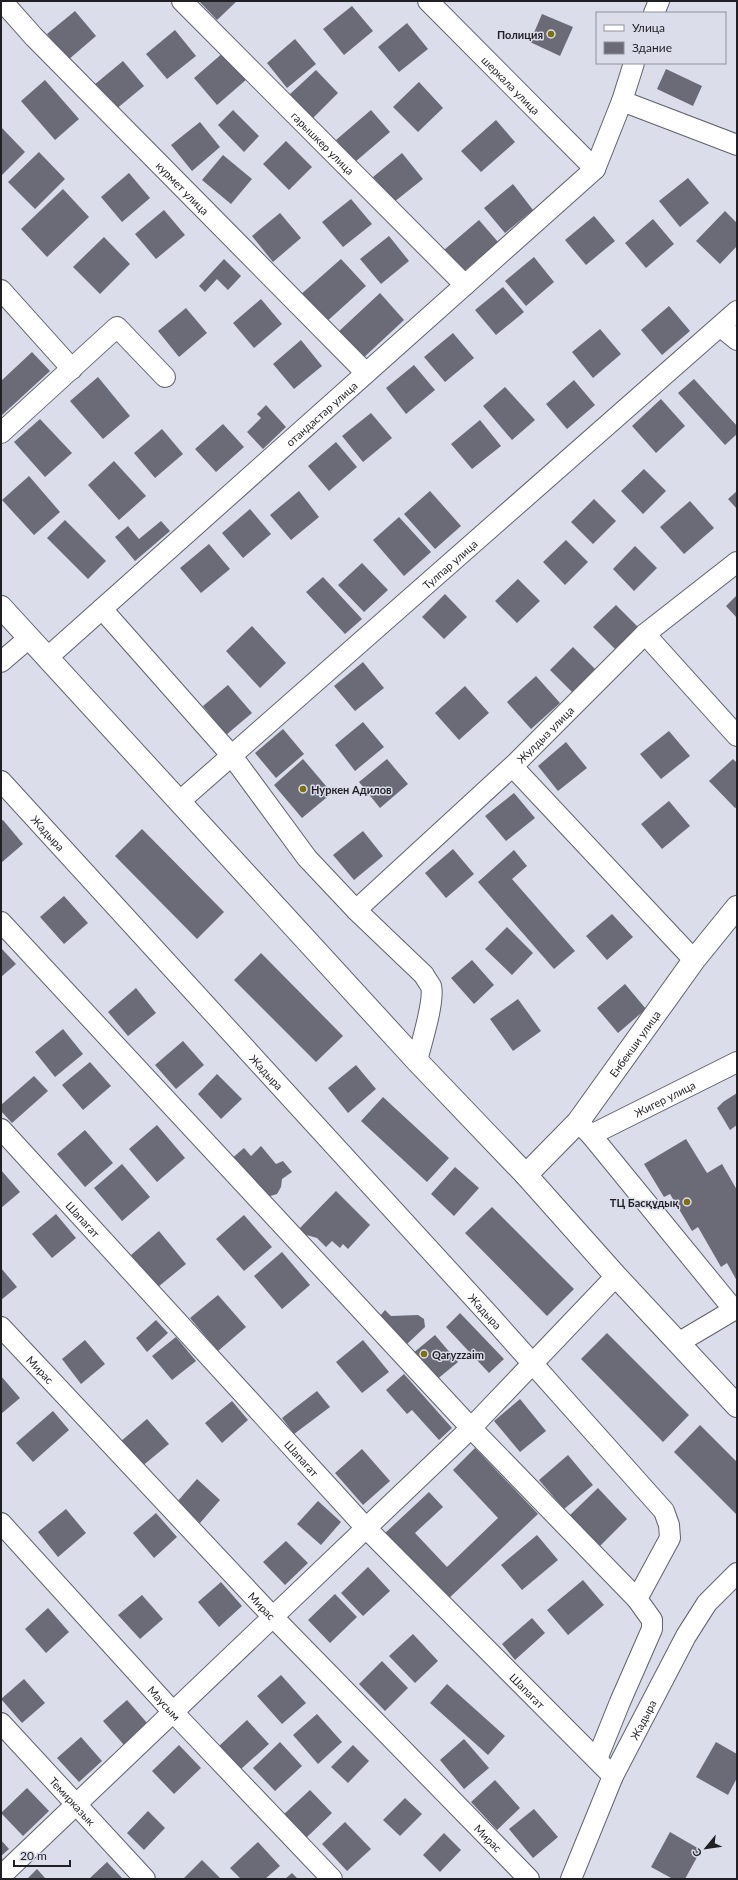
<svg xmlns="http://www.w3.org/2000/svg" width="738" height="1880" font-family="Lato,sans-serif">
<rect width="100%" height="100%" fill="#dbddeb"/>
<path fill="#6a6b77" d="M199,1H237L217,20Z
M352,6L373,31L344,55L323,29Z
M75,11L96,36L68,60L47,34Z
M542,14L573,27L560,56L530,42Z
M407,23L428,49L399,72L378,47Z
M175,30L196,56L167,79L146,54Z
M295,39L316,64L287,88L267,63Z
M224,52L247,79L217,105L194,78Z
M123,61L144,86L115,110L94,85Z
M666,69L702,86L693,106L657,89Z
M316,70L338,93L312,119L289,95Z
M45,80L79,119L55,140L21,101Z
M419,82L443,108L418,132L393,107Z
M233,110L259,136L244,152L218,125Z
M371,110L390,132L355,162L336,140Z
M496,120L515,142L481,172L461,151Z
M200,122L220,147L192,171L171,145Z
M1,127L25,152L1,176Z
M286,141L312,167L289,190L263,164Z
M39,152L65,179L35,209L8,182Z
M402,153L423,179L394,202L373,177Z
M223,155L252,179L231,204L202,180Z
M129,173L150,198L122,222L101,197Z
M688,178L709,203L680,227L659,201Z
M513,184L533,210L505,233L484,208Z
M63,189L89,217L47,257L21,229Z
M351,199L372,224L343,247L322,222Z
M164,210L185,235L156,259L135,234Z
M725,211L737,223V246L720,264L696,241Z
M280,213L301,238L273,262L252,236Z
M594,216L615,241L586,265L565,240Z
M653,219L674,244L646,268L625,243Z
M479,220L498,242L463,272L444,250Z
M389,236L409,261L381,284L360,259Z
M104,237L130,264L100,294L73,267Z
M534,257L554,282L526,306L505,281Z
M224,259L241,276L228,290L217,279L205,292L199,286Z
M341,259L366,286L324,324L299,296Z
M503,287L524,312L496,335L475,310Z
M380,293L404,320L360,361L336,334Z
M261,299L282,324L254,348L233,323Z
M669,306L690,331L662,355L641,330Z
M186,308L207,333L179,357L158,331Z
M600,329L621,354L593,378L572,352Z
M453,333L474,358L445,382L424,357Z
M301,340L322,366L294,389L273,364Z
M32,352L50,371L1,416V381Z
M414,365L435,390L406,414L386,388Z
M98,377L130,416L103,439L70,401Z
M694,379L737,426V434L725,445L678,393Z
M574,380L595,405L567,429L546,404Z
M505,387L535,420L512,440L483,406Z
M661,399L685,426L656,453L632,426Z
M266,405L286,427L263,449L247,432L261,418L257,414Z
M371,413L392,438L363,462L342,436Z
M40,419L72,453L45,477L14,442Z
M480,420L501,446L472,469L451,444Z
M223,424L244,447L216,472L195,449Z
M162,429L183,454L155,478L134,453Z
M336,442L357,467L329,491L308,466Z
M114,461L146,496L119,520L88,485Z
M644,469L666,491L643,514L621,491Z
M29,476L60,512L34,535L2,500Z
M299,491L319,517L291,540L270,515Z
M430,491L461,526L435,549L404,514Z
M737,491V509L728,499Z
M594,499L616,521L593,544L571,522Z
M690,501L714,528L684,554L660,527Z
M250,509L271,534L243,558L222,533Z
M399,517L431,552L404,576L373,540Z
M65,520L106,561L88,579L47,538Z
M161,521L170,531L135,561L115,537L128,526L139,539Z
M566,540L588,562L565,585L543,562Z
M209,544L230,569L201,593L180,568Z
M635,546L657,568L634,591L613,569Z
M362,563L388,590L364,612L338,585Z
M323,577L362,619L345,634L306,592Z
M518,579L540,601L517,623L495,601Z
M445,594L467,617L444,639L422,617Z
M737,595V618L726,606Z
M616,605L638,627L615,649L593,627Z
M252,626L286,663L260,688L226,651Z
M573,647L595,669L572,692L550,670Z
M363,662L384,688L355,711L334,686Z
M536,676L560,703L531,729L507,702Z
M228,685L252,713L226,735L203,706Z
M465,686L489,713L459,740L435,713Z
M363,722L384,747L355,771L335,745Z
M283,729L304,754L276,778L255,753Z
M669,731L690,756L661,779L640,754Z
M566,742L587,768L558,791L538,766Z
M303,759L332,793L302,818L274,785Z
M387,759L408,784L380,808L359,782Z
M733,759L737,763V807L735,808L709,781Z
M514,793L535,818L506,841L485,816Z
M669,801L690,826L662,849L641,824Z
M3,820L23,844L1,863V821Z
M142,829L224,912L197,939L115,856Z
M363,831L383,856L354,880L333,855Z
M453,849L474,874L446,898L425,873Z
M514,850L527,866L512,879L575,951L554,969L478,882Z
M64,896L88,923L64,944L40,917Z
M612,914L633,937L607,960L586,936Z
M507,927L533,953L512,975L485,949Z
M1,948L16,964L1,977Z
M261,953L343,1036L316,1062L234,980Z
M472,960L494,985L474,1004L451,978Z
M625,984L646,1009L618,1033L597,1008Z
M136,988L156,1013L128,1036L108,1012Z
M518,999L541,1031L513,1051L490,1019Z
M63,1029L83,1054L55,1077L35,1052Z
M183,1041L204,1065L176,1089L155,1065Z
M90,1062L111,1086L83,1110L62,1085Z
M356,1065L376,1089L348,1113L328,1088Z
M217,1074L242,1099L221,1119L198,1094Z
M34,1076L48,1091L12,1123L1,1111V1105Z
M737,1093V1125L730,1130L717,1108L723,1102Z
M383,1097L449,1158L427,1182L361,1121Z
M157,1125L185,1158L157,1182L129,1149Z
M85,1130L113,1163L85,1187L57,1154Z
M686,1139L707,1173L722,1164L737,1190V1281L727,1263L721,1267L698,1227L692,1231L670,1194L664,1197L644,1164Z
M261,1146L276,1164L283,1161L292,1172L282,1179L281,1187L277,1194L264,1198L230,1160L244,1148L251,1156Z
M122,1164L150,1197L122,1221L94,1188Z
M455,1167L479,1188L454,1216L431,1194Z
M1,1170L20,1192L1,1208Z
M336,1191L370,1225L348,1249L343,1244L340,1248L332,1241L326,1247L317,1238L303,1234L299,1229Z
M492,1207L574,1289L547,1316L465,1233Z
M56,1214L76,1238L52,1258L32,1234Z
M244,1215L272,1247L244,1271L216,1239Z
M159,1231L186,1264L158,1287L131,1255Z
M282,1252L310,1285L282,1309L254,1276Z
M1,1268L17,1287L1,1300Z
M218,1295L246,1327L218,1351L190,1318Z
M385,1310L391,1316L418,1315L424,1319L425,1327L407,1344L380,1316Z
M460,1313L504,1359L489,1373L446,1327Z
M156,1320L168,1333L147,1352L136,1338Z
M607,1333L689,1415L663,1442L581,1359Z
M435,1335L458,1362L435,1381L412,1354Z
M176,1337L196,1361L172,1380L152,1356Z
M85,1340L105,1364L81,1384L62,1359Z
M363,1340L389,1372L362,1393L336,1362Z
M404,1374L452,1428L439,1440L412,1410L407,1414L386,1390Z
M1,1376L20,1398L1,1414Z
M317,1391L330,1407L294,1434L282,1418Z
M520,1399L546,1431L520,1452L494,1421Z
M232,1401L248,1420L222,1443L205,1423Z
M53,1411L69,1430L33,1462L16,1443Z
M147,1419L169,1444L141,1467L120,1442Z
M700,1425L737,1462V1515L674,1452Z
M475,1448L538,1514L446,1601L383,1535L429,1492L443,1507L415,1533L447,1567L498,1518L453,1470Z
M362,1449L390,1481L363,1505L335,1473Z
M568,1455L593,1485L564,1509L539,1480Z
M197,1479L220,1500L200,1523L177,1502Z
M598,1488L627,1519L599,1547L569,1516Z
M318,1501L341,1522L321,1545L297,1524Z
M66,1509L86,1533L58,1557L38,1532Z
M156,1513L177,1537L154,1558L133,1533Z
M537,1535L558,1560L522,1590L501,1565Z
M286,1541L308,1563L285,1585L263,1562Z
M368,1567L390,1591L363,1616L341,1593Z
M583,1580L604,1605L568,1635L547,1610Z
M221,1582L242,1606L219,1627L198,1602Z
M335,1594L357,1617L330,1643L308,1620Z
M142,1595L163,1619L140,1639L118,1615Z
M48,1608L69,1632L46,1653L25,1629Z
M532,1618L545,1633L515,1660L502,1644Z
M413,1634L438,1661L415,1683L389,1656Z
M382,1661L408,1688L385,1711L359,1684Z
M281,1675L306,1703L282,1724L257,1696Z
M24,1679L45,1703L22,1723L1,1699Z
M447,1684L505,1736L488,1755L430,1703Z
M127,1700L148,1724L124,1745L103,1721Z
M317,1714L342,1742L318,1764L293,1735Z
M247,1720L269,1744L241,1769L219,1746Z
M81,1737L102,1761L79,1782L57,1758Z
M464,1739L489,1768L464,1789L440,1760Z
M280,1742L302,1766L275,1791L253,1768Z
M716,1742L737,1754V1778L728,1795L696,1777Z
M179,1745L201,1768L174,1794L152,1771Z
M353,1745L369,1761L348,1783L331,1767Z
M495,1780L520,1808L497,1830L471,1802Z
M27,1788L49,1811L23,1836L1,1813Z
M310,1790L332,1813L305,1839L283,1815Z
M405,1798L422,1814L400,1836L383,1820Z
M534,1809L558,1837L533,1858L509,1829Z
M148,1811L165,1828L144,1850L127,1833Z
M345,1822L371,1849L347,1871L322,1844Z
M670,1832L701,1850L685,1879H673L651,1867Z
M444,1833L461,1850L440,1872L423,1855Z
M1,1840L9,1849L1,1856Z
M258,1842L280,1866L265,1879H241L230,1868Z
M202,1860L221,1879H183Z
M107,1862L123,1879H89Z
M37,1869L45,1878L27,1879Z
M292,1873L298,1879H285Z"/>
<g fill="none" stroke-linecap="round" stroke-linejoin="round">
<defs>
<g id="street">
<path id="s1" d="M2,1L34,37L366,373"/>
<path id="s2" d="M182,1L465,285"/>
<path id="s3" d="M428,1L595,169"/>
<path d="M654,13L659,1"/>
<path d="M622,101L634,63"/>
<path d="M1,290L72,369"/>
<path d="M721,327L737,340"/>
<path d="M1,433L117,327L165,377"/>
<path d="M102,609L232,756L307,858L356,910L424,975C426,979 429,983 431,986C435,1001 421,1044 417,1061"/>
<path d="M645,634L737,736"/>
<path id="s4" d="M48,657L595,169L622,101L737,145"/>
<path d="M1,662L29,638"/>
<path d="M513,767L694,960"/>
<path id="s5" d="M1,781L492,1318L664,1511L669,1525L670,1538L637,1599L652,1620V1629L620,1702L597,1759"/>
<path id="s6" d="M180,801L737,311"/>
<path id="s7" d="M356,910L516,763L645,634L737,562"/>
<path d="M1,922L471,1428L637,1599"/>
<path d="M578,1122L591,1135L734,1310"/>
<path id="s8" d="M1,1129L366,1528L613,1776"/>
<path id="s9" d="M591,1135L737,1062"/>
<path id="s10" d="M1,1327L273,1617L529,1879"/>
<path d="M678,1343L737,1308"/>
<path id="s11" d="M1,1523L173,1712L332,1879"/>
<path id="s12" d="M1,1723L145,1879"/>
<path d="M1,1876L471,1428L616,1276"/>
<path id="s13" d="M571,1879L613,1776L686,1636L707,1603L737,1573"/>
</g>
<g id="secondary">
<path d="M1,607L417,1061L526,1175L616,1276L737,1406"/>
<path id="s14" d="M526,1175L578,1122L694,960L737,907"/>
</g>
</defs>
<use href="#street" stroke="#60616d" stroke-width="22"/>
<use href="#secondary" stroke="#60616d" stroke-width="24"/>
<use href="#street" stroke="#fff" stroke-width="20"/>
<use href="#secondary" stroke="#fff" stroke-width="22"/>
</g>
<g fill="#7e7111" stroke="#dbddeb" stroke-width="1.5">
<circle cx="551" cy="34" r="4"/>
<circle cx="303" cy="789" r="4"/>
<circle cx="687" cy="1202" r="4"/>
<circle cx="424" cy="1354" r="4"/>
</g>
<g text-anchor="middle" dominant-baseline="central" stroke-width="3" stroke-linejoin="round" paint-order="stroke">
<g font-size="11" font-weight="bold" fill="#1f1f24" stroke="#dbddeb" text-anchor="end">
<text x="543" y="34">Полиция</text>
<text x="311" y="789" text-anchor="start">Нуркен Адилов</text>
<text x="679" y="1202">ТЦ Басқұдық</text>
<text x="432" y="1354" text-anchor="start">Qaryzzaim</text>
</g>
<g font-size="11" fill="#1f1f24" stroke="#dbddeb">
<text stroke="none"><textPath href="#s3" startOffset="118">шеркала улица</textPath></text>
<text stroke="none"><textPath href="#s2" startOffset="200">гарышкер улица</textPath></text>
<text stroke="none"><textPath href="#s1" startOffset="260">курмет улица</textPath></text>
<text stroke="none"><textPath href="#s4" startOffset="366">отандастар улица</textPath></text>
<text stroke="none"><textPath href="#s6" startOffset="359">Тулпар улица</textPath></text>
<text stroke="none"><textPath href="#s7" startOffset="258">Жулдыз улица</textPath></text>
<text stroke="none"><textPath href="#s5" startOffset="70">Жадыра</textPath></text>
<text stroke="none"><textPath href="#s14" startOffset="171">Енбекши улица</textPath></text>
<text stroke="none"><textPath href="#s5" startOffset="394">Жадыра</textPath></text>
<text stroke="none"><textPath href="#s9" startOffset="82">Жигер улица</textPath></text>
<text stroke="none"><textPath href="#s8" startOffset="122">Шапагат</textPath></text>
<text stroke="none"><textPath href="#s5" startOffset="718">Жадыра</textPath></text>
<text stroke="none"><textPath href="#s10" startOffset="58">Мирас</textPath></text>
<text stroke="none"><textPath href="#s8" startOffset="446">Шапагат</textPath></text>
<text stroke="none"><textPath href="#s10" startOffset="382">Мирас</textPath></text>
<text stroke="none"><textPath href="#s8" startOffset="770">Шапагат</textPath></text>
<text stroke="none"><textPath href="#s11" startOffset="243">Маусым</textPath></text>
<text stroke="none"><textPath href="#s13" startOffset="175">Жадыра</textPath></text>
<text stroke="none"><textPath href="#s12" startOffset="106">Темирказык</textPath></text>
<text stroke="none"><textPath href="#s10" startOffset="706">Мирас</textPath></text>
</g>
</g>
<rect width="738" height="1880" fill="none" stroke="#1f1f24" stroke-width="4"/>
<rect x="596" y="12" width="130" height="52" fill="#dbddeb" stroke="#90919b"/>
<rect x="604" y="25" width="20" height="6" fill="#ffffff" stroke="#90919b"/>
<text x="632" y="32" font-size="12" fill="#1f1f24">Улица</text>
<rect x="604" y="42" width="20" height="12" fill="#6a6b77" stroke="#90919b"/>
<text x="632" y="52" font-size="12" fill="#1f1f24">Здание</text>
<g transform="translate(706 1848) rotate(241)" stroke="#dbddeb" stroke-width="3" paint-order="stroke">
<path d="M0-3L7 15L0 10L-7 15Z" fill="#1f1f24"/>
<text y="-6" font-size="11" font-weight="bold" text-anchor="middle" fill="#1f1f24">С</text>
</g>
<path d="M14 1860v6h56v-6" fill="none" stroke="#1f1f24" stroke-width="2"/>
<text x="20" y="1860" font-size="12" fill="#1f1f24" stroke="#dbddeb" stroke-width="3" paint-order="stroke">20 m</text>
</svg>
